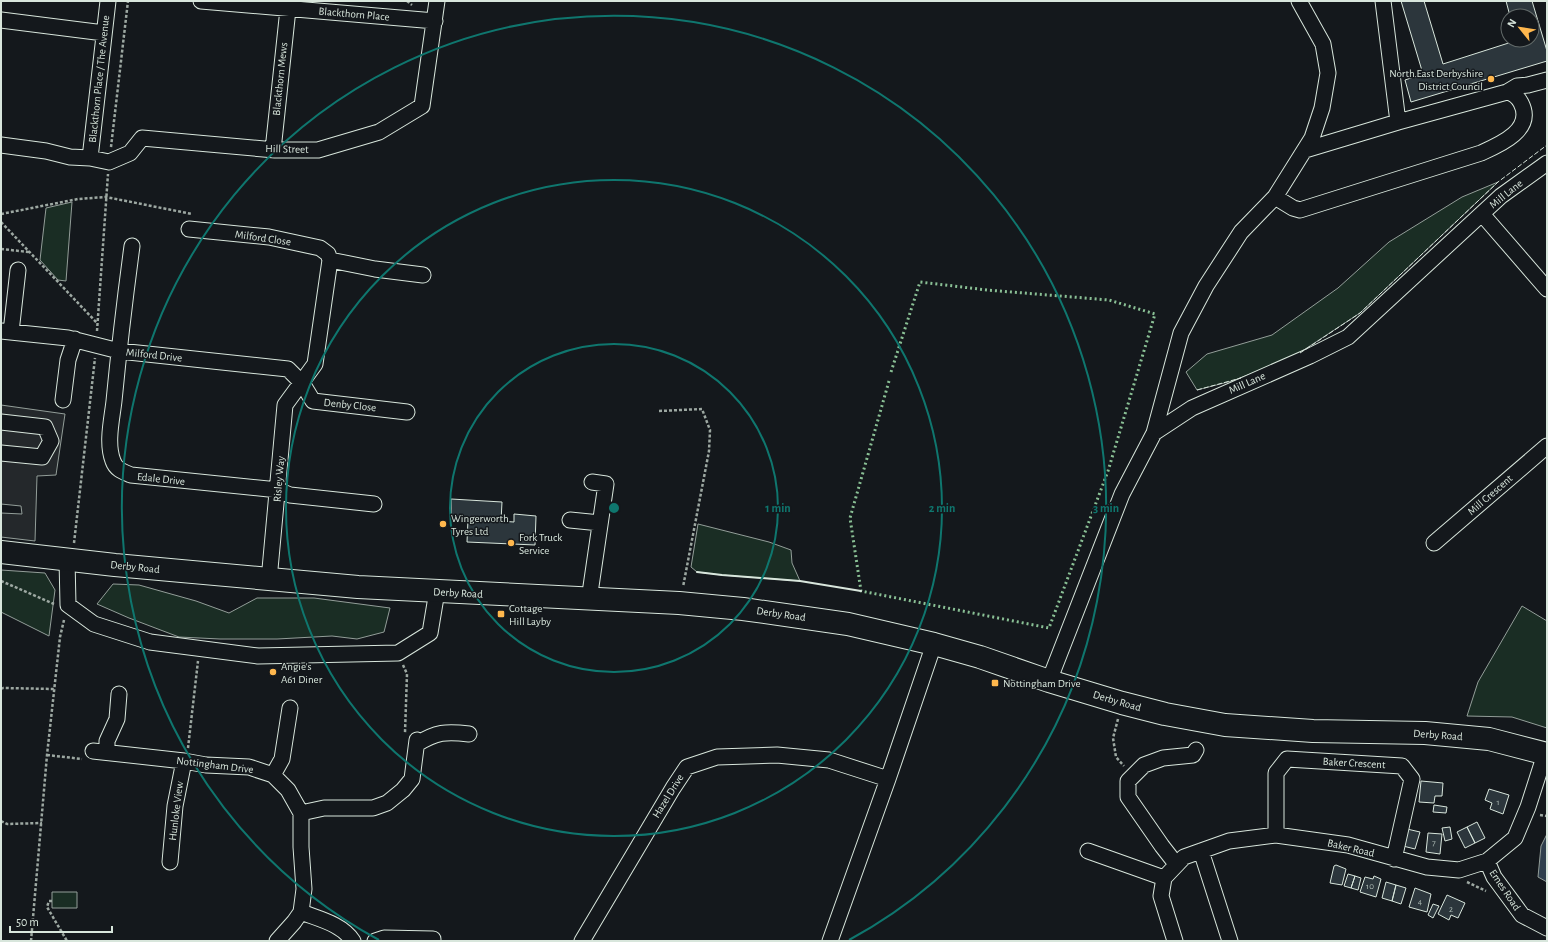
<svg xmlns="http://www.w3.org/2000/svg" width="1548" height="942" font-family="'Alegreya Sans',sans-serif">
<rect width="100%" height="100%" fill="#14181c"/>
<path fill="#1a2d24" stroke="#939e99" d="M1498,182L1360,313L1290,359L1232,381L1197,390L1186,372L1207,354L1272,335L1338,288L1389,242L1462,197Z
M72,202L66,281L58,280L40,260L46,208Z
M698,524L769,542L791,550L792,563L800,581L721,575L697,572L691,567Z
M1,570L45,573L55,590L49,636L1,612Z
M113,584L139,585L196,601L229,613L257,598H314L390,608L384,632L357,639L332,636L277,639H220L179,637L129,618L97,604Z
M1522,606L1547,621V728L1512,717L1467,716L1478,682Z
M52,892H77V908H52Z"/>
<path fill="#24282b" stroke="#939e99" d="M1,405L65,414L56,475L37,476L35,541L1,537V513L22,514L21,506L1,504Z"/>
<path fill="#2f3f4d" stroke="#939e99" d="M1547,834V882L1538,877L1541,846Z"/>
<path fill="#2c363c" stroke="#d8e6dc" d="M1401,1H1424L1443,64L1518,40H1532V16H1510L1506,1H1532L1547,51V61L1411,102L1405,80L1423,74Z
M451,499L502,502L501,521L451,518Z
M514,514L536,516L535,545L467,542L468,519L514,522Z
M1421,781L1443,783L1442,796H1435L1434,803L1419,802Z
M1489,789L1509,795L1503,814L1490,809L1492,803L1485,800Z
M1434,805L1447,807L1446,813L1433,812Z
M1477,822L1485,838L1475,843L1467,827Z
M1450,827L1452,839L1445,841L1442,828Z
M1467,827L1475,843L1465,848L1457,832Z
M1407,829L1420,832L1415,849L1403,846Z
M1428,833L1442,834L1440,854L1426,852Z
M1336,865L1346,869L1342,885L1330,883L1334,866Z
M1348,874L1355,876L1351,888L1344,886Z
M1355,876L1361,878L1358,890L1351,888Z
M1374,876L1381,879L1376,897L1360,892L1365,877L1373,879Z
M1386,882L1396,885L1392,901L1382,898Z
M1396,885L1406,888L1401,904L1392,901Z
M1415,888L1431,894L1427,912L1409,907Z
M1447,895L1465,903L1458,918L1451,915L1449,920L1438,914Z
M1433,904L1439,906L1433,918L1428,915Z"/>
<g fill="none" stroke-linecap="round" stroke-linejoin="round">
<defs>
<path id="minor" d="M201,1L435,21
M1383,1L1398,122
M1,20L104,33
M1507,92L1517,86L1528,85L1547,80
M1,145L46,151L70,157L90,158L109,162L130,153L142,138L275,150H318L379,132L422,106L437,1
M273,150L288,9
M90,158L108,1
M1275,197L1293,208L1300,210L1481,153C1499,145 1535,130 1521,103C1518,97 1514,93 1507,92L1398,122L1305,150
M1482,214L1547,289
M189,229L269,237L320,248L328,254L330,260L315,364L285,405L269,580
M132,246C125,298 119,349 114,401C112,419 106,443 113,461C116,470 124,472 131,475L278,490L290,495L374,504
M330,260L375,269L423,275
M1,331L68,338L119,351L288,369L302,383L313,401L407,412
M11,332L18,270
M63,400L68,360L75,339
M1,422L45,427L51,441L42,457L1,453
M1154,433L1181,333L1206,286L1241,232L1275,197L1312,138L1322,108L1328,73L1323,44L1299,1
M570,520L600,523
M1434,543L1547,446
M67,559L68,605L94,624L150,642L258,656L398,653L430,633L437,591
M589,600L606,484L592,482
M1049,681L1122,494L1154,433L1192,408L1310,356L1348,337L1501,196L1547,163
M417,744C436,732 446,731 469,734
M93,751L184,761L206,765L249,767L273,775L288,790L301,813V847L304,889L301,912L294,922L277,941
M107,752V741L117,719L119,694
M273,775L282,759L290,708
M301,813L324,808H373L387,803L403,790L412,779L417,740
M1276,835V773L1287,759L1402,766L1412,779L1394,859
M1088,851L1164,878
M1201,851L1230,941
M1487,861L1494,877L1522,915L1547,928
M170,862L175,806L184,761
M1176,864L1162,846L1128,797V781L1144,765L1163,758L1193,755L1196,750
M301,912C319,919 342,924 353,941
M375,941L384,938L433,939
M582,941L673,788L687,767L717,757L777,755L829,760L888,779
M830,941L888,779L934,644
M1175,941L1161,896L1164,878L1184,857L1229,841L1276,835L1348,845L1427,867L1459,870L1487,861L1515,838L1528,807L1545,754"/>
<path id="highway" d="M1,552L115,565L358,587L679,603L743,609L848,624L934,644L980,657L1049,681L1122,703L1165,714L1225,725L1313,731L1425,733L1489,739L1547,754"/>
</defs>
<use href="#minor" stroke="#d8e6dc" stroke-width="17"/>
<use href="#highway" stroke="#d8e6dc" stroke-width="24"/>
<path stroke="#9da8a2" stroke-width="2.5" stroke-dasharray="3 2" stroke-linecap="butt" d="M407,1L412,5
M111,147L128,1
M1,214L78,199L106,197L192,214
M1,222L97,323
M1,249L29,252
M97,331L108,174
M659,411L702,409L710,430L709,451L683,587
M74,543L95,358
M1,581L54,604
M403,665L407,674L405,733
M1,689L3,688L54,689
M1118,719L1113,738L1116,757L1124,766
M188,748L198,661
M47,755L82,759
M1540,815L1547,816
M1,821L7,824L42,823
M1467,882L1486,891
M52,901H49L47,907L67,941
M31,941L47,755L60,637L64,620"/>
<use href="#minor" stroke="#14181c" stroke-width="15"/>
<use href="#highway" stroke="#14181c" stroke-width="22"/>
<path stroke="#8ac095" stroke-width="3" stroke-dasharray="2 3" stroke-linecap="butt" d="M889,381L850,518L861,591L1049,628L1108,471L1155,314L1109,300L987,290L920,282L891,372"/>
<path stroke="#d8e6dc" stroke-width="1" stroke-dasharray="5 2" stroke-linecap="butt" d="M1300,353L1360,313L1498,182L1547,145
M1197,390L1241,378"/>
<path stroke="#d8e6dc" stroke-width="2" d="M697,572L722,575L800,581L861,591"/>
</g>
<g fill="none" stroke="#0f766e" stroke-width="2">
<circle cx="614" cy="508" r="164"/>
<circle cx="614" cy="508" r="328"/>
<path d="M379 940A492 492 0 1 1 849 940"/>
</g>
<g fill="#ffb74d" stroke="#14181c" stroke-width="1.5">
<circle cx="1491" cy="79" r="4"/>
<circle cx="443" cy="524" r="4"/>
<circle cx="511" cy="543" r="4"/>
<rect x="497" y="610" width="8" height="8" rx="2"/>
<circle cx="273" cy="672" r="4"/>
<rect x="991" y="679" width="8" height="8" rx="2"/>
</g>
<g text-anchor="middle" dominant-baseline="central" stroke-width="3" stroke-linejoin="round" paint-order="stroke">
<g font-size="9" fill="#adbab4">
<text x="1498" y="802">1</text>
<text x="1434" y="843">7</text>
<text x="1370" y="886">10</text>
<text x="1420" y="901">4</text>
<text x="1451" y="909">2</text>
</g>
<g font-size="11" fill="#d8e6dc" stroke="#14181c">
<text transform="translate(354 14) rotate(5)">Blackthorn Place</text>
<text transform="translate(99 79) rotate(-84)">Blackthorn Place / The Avenue</text>
<text transform="translate(280 79) rotate(-84)">Blackthorn Mews</text>
<text transform="translate(287 149) rotate(1)">Hill Street</text>
<text transform="translate(1506 194) rotate(-39)">Mill Lane</text>
<text transform="translate(263 238) rotate(8)">Milford Close</text>
<text transform="translate(154 355) rotate(6)">Milford Drive</text>
<text transform="translate(1247 383) rotate(-24)">Mill Lane</text>
<text transform="translate(350 405) rotate(6)">Denby Close</text>
<text transform="translate(161 479) rotate(6)">Edale Drive</text>
<text transform="translate(279 479) rotate(-85)">Risley Way</text>
<text transform="translate(1490 495) rotate(-41)">Mill Crescent</text>
<text transform="translate(135 567) rotate(6)">Derby Road</text>
<text transform="translate(458 593) rotate(3)">Derby Road</text>
<text transform="translate(781 614) rotate(8)">Derby Road</text>
<text transform="translate(1117 701) rotate(16)">Derby Road</text>
<text transform="translate(1438 735) rotate(4)">Derby Road</text>
<text transform="translate(1354 763) rotate(3)">Baker Crescent</text>
<text transform="translate(215 765) rotate(7)">Nottingham Drive</text>
<text transform="translate(668 796) rotate(-58)">Hazel Drive</text>
<text transform="translate(176 811) rotate(-83)">Hunloke View</text>
<text transform="translate(1351 848) rotate(13)">Baker Road</text>
<text transform="translate(1505 890) rotate(56)">Emes Road</text>
</g>
<g font-size="11" fill="#d8e6dc" stroke="#14181c" text-anchor="start">
<text x="1483" y="73" text-anchor="end">North East Derbyshire<tspan x="1483" dy="13">District Council</tspan></text>
<text x="451" y="518">Wingerworth<tspan x="451" dy="13">Tyres Ltd</tspan></text>
<text x="519" y="537">Fork Truck<tspan x="519" dy="13">Service</tspan></text>
<text x="509" y="608">Cottage<tspan x="509" dy="13">Hill Layby</tspan></text>
<text x="281" y="666">Angie's<tspan x="281" dy="13">A61 Diner</tspan></text>
<text x="1003" y="683">Nottingham Drive</text>
</g>
</g>
<circle cx="614" cy="508" r="6" fill="#0f766e" stroke="#14181c" stroke-width="2"/>
<g font-size="12" text-anchor="middle" font-weight="bold" fill="#0f766e" stroke="#14181c" stroke-width="3" stroke-linejoin="round" paint-order="stroke">
<text x="778" y="512">1 min</text>
<text x="942" y="512">2 min</text>
<text x="1106" y="512">3 min</text>
</g>
<rect width="1548" height="942" fill="none" stroke="#d8e6dc" stroke-width="4"/>
<g transform="translate(1520 28) rotate(300)"><circle r="19" fill="#14181c" stroke="#626a69"/>
<path d="M0-3L7 15L0 10L-7 15Z" fill="#ffb74d"/>
<text y="-6" font-size="11" font-weight="bold" text-anchor="middle" fill="#d8e6dc">N</text>
</g>
<path d="M10 926v6h102v-6" fill="none" stroke="#d8e6dc" stroke-width="2"/>
<text x="16" y="926" font-size="12" fill="#d8e6dc" stroke="#14181c" stroke-width="3" paint-order="stroke">50 m</text>
</svg>
